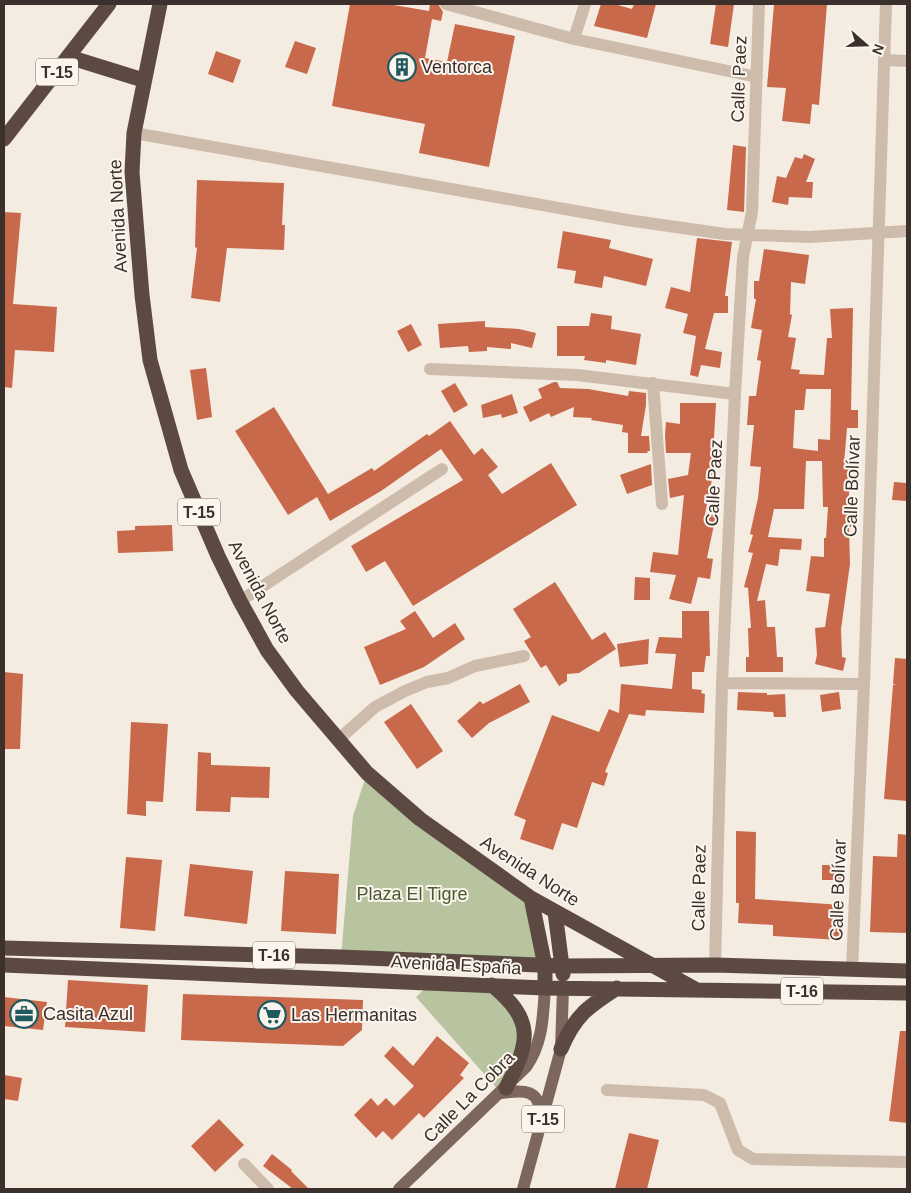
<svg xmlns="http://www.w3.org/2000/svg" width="911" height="1193" font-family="Arial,sans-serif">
<rect width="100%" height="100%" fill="#f4ebe1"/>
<path fill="#b8c4a0" d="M367,773L531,898L545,966L341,957L353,816Z
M432,982L492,985L525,1034L501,1093L416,997Z"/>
<path fill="#c8694b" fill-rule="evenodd" d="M350,4H388L429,11L430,4H438L443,12L441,21L432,19L425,58L447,62L455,24L515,36L489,167L419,153L425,124L332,106Z
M601,4H614L632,9L634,4H656L647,38L594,26Z
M716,4H734L728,47L710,44Z
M774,4H827L819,105L812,104L810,124L782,121L786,88L767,87Z
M295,41L316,48L307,74L285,67Z
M216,51L241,60L233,83L208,74Z
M733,145L746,147L744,212L727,210Z
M804,154L815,159L806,182H813L812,198L789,197L788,205L772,202L777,176L786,178L795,157L802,159Z
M197,180L284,183L282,225H285L284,250L227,248L220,302L191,298L197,248L195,247Z
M4,212L21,213L13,304L57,307L54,352L15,350L12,388L4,387Z
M563,231L611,240L609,248L653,259L646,286L604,276L602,288L574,283L576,271L557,268Z
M697,238L732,242L725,296H728V313H714L705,349L722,352L720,368L701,365L698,377L690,375L696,336L683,333L688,314L665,308L671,287L690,292Z
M764,249L809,255L805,284L791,282L790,314L792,315L788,337L796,338L791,369L800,370L799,374L824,375L827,338H832L830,309L853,308L851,410H858V428H847L844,463H853L847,509H856L854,527H849L850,564L841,629L842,657L846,658L843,671L815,664L817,655L815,628L825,627L830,594L806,591L811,556L824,557V538H826L828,507H823L822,461H806L804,509H774L768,537L802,539L801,550L780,549L778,566L766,564L757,601L765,600L767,627H775L777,657H783V672H746V657H749L748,628H751L748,588L744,587L753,553L748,552L753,535L750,534L758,498L761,467L750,466L754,425H747L749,396H756L761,361L757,360L762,330L751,328L756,299H754V281H759ZM806,389H831L830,440L818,439V451L793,448L795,410H804Z
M591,313L612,316L611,329L641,334L636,365L606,360V363L584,360L585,356H557V326H589Z
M485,321V327L519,329L536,333L532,348L511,343V349L487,347V351L469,352L468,346L440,348L438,324Z
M411,324L422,345L408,352L397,331Z
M206,368L212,417L197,420L190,370Z
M554,382H557L560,388L588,389L628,396L629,391L646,393V405L641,436H649L650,451H647L648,453H628V433L622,432L623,425L591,420L592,418L573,417L574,407L551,417L549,413L530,422L523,407L542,398L538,389Z
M455,383L468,405L454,413L441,391Z
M512,394L518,413L502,418L501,414L483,418L481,405Z
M680,403H716L713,455H717L705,514L716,515L707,558L713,559L710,579L698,577L691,604L669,599L676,575L650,572L653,552L678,555L684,495L670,498L668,479L688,475L691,453H666L665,435L666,422L680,424Z
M274,407L328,494L372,468L374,471L427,434L429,436L450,421L474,455L482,448L498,467L488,475L502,494L551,463L577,505L413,606L385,561L366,572L351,546L463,480L441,449L381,491L330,521L317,497L288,515L235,431Z
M651,464L652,485L627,494L620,475Z
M894,482L907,483V501L892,500Z
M172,525L173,551L118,553L117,531L135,530V526Z
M635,577L650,578V600H634Z
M555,582L592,640L605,632L616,649L579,673L567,674V681L559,686L546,665L541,668L524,641L531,637L513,609Z
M415,611L433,638L455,623L465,639L424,667L380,685L364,647L406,629L400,621Z
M682,611H709L710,656H706L704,672H692V689L702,690L701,693L705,694L704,713L646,710L645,716L629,714L605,772L608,773L604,786L592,782L577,828L562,823L553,850L520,839L526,820L514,815L552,715L599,732L609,709L619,713L621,684L672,689L676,654L655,653L659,637L682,638Z
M649,639L648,664L620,667L617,644Z
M895,658L907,659V801L884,799L893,685H896L893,684Z
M4,672L23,674L20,749H4Z
M520,684L530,702L489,723L472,738L457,721L480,701L483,704Z
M738,692L767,693V695L785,694L786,717H774L773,712L737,710Z
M839,692L841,709L822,712L820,695Z
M411,704L443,751L417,769L384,722Z
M131,722L168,724L163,802L146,801V816L127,814Z
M198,752L211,753V765L270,767L269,798L231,797L230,812L196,811Z
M736,831L756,832L755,899L842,905L840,940L773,936V925L738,923L739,903H736Z
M898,834L907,835V933L870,932L873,856L897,857Z
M126,857L162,860L155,931L120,928Z
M190,864L253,871L247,924L184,916Z
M822,865H843L842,880H822Z
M285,871L339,874L336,934L281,931Z
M68,980L148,985L145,1032L65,1027Z
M183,994L363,1000L362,1030L343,1046L181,1040Z
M4,997L47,1002L43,1030L4,1026Z
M900,1031H907V1123L889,1121Z
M437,1036L469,1063L460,1075L464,1078L424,1118L419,1113L392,1140L383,1131L376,1138L354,1115L371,1098L378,1106L386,1098L394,1106L414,1086L384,1056L393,1046L413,1066Z
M4,1075L22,1078L18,1101L4,1099Z
M219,1119L244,1145L215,1172L191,1146Z
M629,1133L659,1140L647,1189H615Z
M272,1154L292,1170L291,1171L309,1189H293L263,1166Z"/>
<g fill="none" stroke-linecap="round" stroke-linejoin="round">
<path stroke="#cdbbac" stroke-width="12" d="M446,4L574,39L757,77
M574,39L585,4
M885,60L907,61
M134,133L627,220L725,234L809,237L907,231
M430,369L577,375L735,394
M653,383L662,504
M240,601L442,469
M722,683L864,684
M338,740L375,707L405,691L427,682L448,678L475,666L524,656
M715,965L722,683L735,394L743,257L752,212L759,4
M852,969L864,684L886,4
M607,1090L704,1095L720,1103L738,1150L753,1159L907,1162
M244,1164L268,1189"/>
<path stroke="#7d675c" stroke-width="12" d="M501,1093C523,1090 541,1088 540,1117
M399,1189L526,1067C543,1043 543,1016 545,988
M523,1189L561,1049L563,988"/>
<path stroke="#5c4a42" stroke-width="15" d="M160,4L134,133L132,172L142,295L150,360L181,470L218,556L240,601L267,650L297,691L367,773L420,819L531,898L697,990
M69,57L143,80
M4,139L109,4
M531,898L545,966V988
M555,912L563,974
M4,948L341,957L563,966L715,965L907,971
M4,965L545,988L907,993
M492,985C535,1021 530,1041 506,1088
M561,1049C575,1015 588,1007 617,988"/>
</g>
<defs>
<symbol id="building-ring" viewBox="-11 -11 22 22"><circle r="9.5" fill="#fbf5ee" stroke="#1f5a5e" stroke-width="1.5"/><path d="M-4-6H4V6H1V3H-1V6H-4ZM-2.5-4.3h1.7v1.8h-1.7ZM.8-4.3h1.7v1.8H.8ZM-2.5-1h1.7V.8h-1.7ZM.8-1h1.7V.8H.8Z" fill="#1f5a5e"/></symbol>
<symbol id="office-ring" viewBox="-11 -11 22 22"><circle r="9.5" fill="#fbf5ee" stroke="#1f5a5e" stroke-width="1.5"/><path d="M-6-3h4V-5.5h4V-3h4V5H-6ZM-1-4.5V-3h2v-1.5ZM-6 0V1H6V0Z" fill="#1f5a5e"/></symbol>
<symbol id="supermarket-ring" viewBox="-11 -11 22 22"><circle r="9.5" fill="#fbf5ee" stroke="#1f5a5e" stroke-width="1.5"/><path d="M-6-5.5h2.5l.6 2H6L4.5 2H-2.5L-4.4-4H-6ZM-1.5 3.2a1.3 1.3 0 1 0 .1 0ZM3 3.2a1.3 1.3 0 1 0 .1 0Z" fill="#1f5a5e"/></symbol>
</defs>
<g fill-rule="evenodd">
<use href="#building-ring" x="386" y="51" width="32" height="32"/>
<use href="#office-ring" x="8" y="998" width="32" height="32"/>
<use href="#supermarket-ring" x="256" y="999" width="32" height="32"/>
</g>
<g text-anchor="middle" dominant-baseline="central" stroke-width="4" stroke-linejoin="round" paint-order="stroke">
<g fill="#fbf5ee" stroke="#756b66" stroke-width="1">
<rect x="36" y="58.5" width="42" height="27" rx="4"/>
<rect x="178" y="498.5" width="42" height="27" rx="4"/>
<rect x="253" y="941.5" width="42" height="27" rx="4"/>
<rect x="781" y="977.5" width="42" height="27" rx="4"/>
<rect x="522" y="1105.5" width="42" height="27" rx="4"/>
</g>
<g font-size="16" font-weight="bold" fill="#3b302b">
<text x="57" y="72">T-15</text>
<text x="199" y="512">T-15</text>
<text x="274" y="955">T-16</text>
<text x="802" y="991">T-16</text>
<text x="543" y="1119">T-15</text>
</g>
<g font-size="18" fill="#3b302b" stroke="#fbf5ee" text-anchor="start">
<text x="421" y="67">Ventorca</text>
<text x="43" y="1014">Casita Azul</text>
<text x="291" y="1015">Las Hermanitas</text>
</g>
<g font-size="18" fill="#3b302b" stroke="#fbf5ee">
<text transform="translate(739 79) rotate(-88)">Calle Paez</text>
<text transform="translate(118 216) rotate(-93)">Avenida Norte</text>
<text transform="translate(714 483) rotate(-87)">Calle Paez</text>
<text transform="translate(852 486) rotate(-88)">Calle Bolívar</text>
<text transform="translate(260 592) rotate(62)">Avenida Norte</text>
<text transform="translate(530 871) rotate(33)">Avenida Norte</text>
<text transform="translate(699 888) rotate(-89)">Calle Paez</text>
<text transform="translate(838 890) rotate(-88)">Calle Bolívar</text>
<text transform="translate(456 965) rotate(3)">Avenida España</text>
<text transform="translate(469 1097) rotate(-45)">Calle La Cobra</text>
</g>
<g font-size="18" fill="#4a5a2e" stroke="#fbf5ee">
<text x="412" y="894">Plaza El Tigre</text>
</g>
</g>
<rect width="911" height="1193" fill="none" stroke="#3b302b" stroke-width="10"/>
<g transform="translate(866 45) rotate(110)" stroke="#fbf5ee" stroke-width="4" paint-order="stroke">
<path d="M0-4L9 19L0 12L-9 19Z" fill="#3b302b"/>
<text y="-8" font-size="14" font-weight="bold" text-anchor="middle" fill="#3b302b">N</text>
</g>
</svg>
